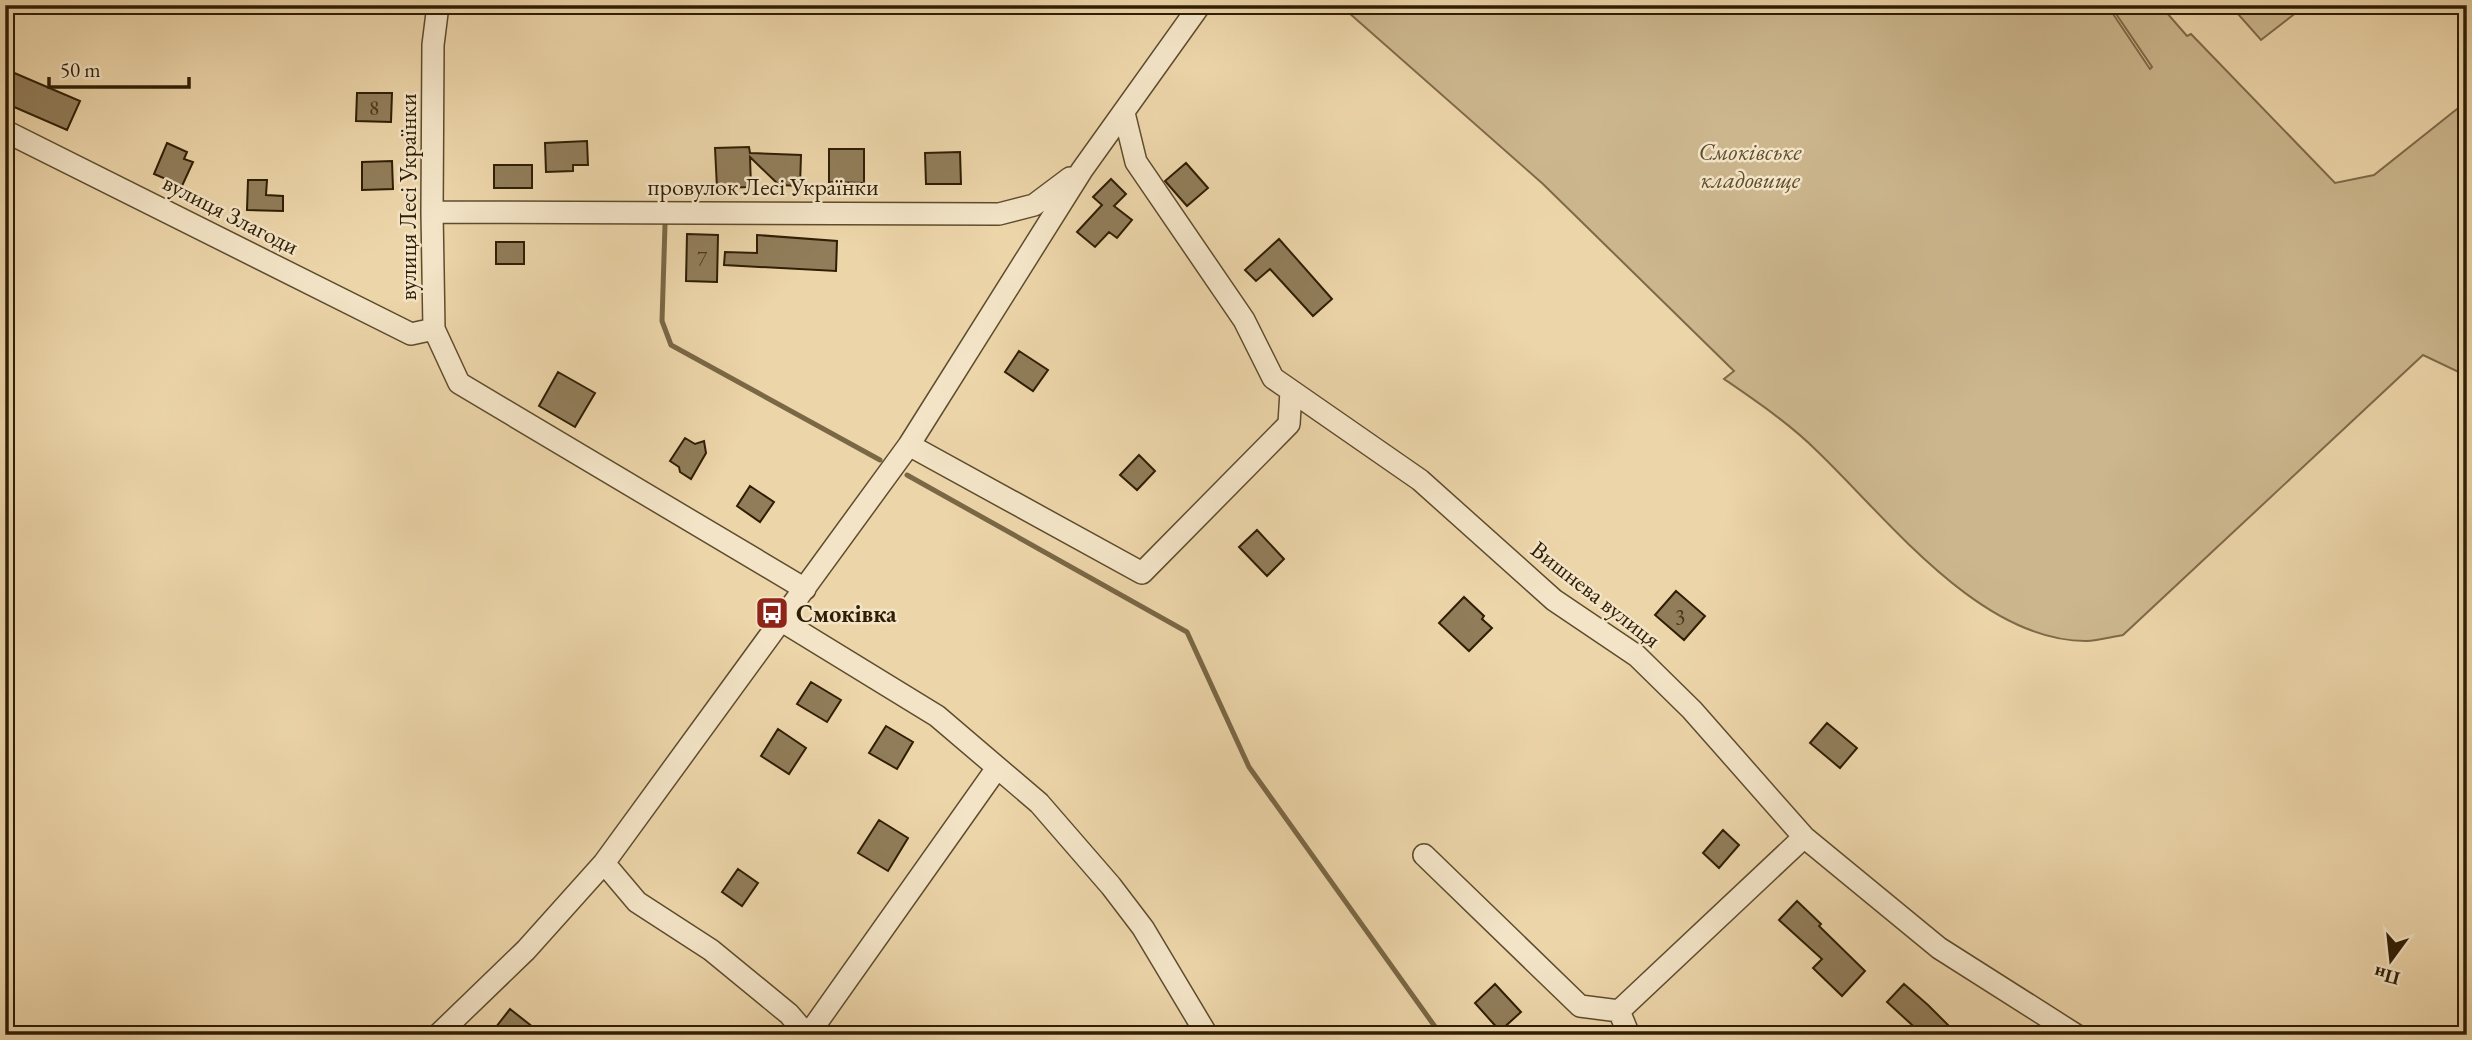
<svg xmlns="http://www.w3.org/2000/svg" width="2472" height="1040" font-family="'EB Garamond',serif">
<rect width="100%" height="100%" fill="#ecd5a9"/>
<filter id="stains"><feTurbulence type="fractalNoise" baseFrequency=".00286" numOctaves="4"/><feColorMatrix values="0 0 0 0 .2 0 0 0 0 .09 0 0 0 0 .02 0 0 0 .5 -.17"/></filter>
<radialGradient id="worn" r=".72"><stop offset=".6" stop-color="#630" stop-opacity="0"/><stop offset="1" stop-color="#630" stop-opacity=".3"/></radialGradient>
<path fill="#ccb68d" stroke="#7e6a48" stroke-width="2" d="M1340,5H2107L2150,69L2152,67L2110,5H2160L2187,36L2191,34L2335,183L2374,175L2467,101V376L2423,355L2123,635C2111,637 2098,641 2086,641C1980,641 1887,518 1817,451C1790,424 1756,401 1724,379L1734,371L1543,184Z
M2230,5H2306L2261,40Z"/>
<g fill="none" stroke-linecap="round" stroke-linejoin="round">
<path stroke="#7a6745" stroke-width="5" d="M665,225L662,321L671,345L880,460
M907,475L1187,632L1249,767L1441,1035"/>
</g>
<path fill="#917d5a" stroke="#2f1e04" stroke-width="2" d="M5,69L80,101L67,130L5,103Z
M357,93H392L391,122L356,121Z
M587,141L588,165H573V171L546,172L545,143Z
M167,143L187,152L184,159L193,162L182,186L154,174Z
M749,147L750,153L801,155L800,186L779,185L750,157L751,187L717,188L715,148Z
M829,149H864V183L829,182Z
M960,152L961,184H926L925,153Z
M392,161L393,189L362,190V162Z
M1186,163L1208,188L1187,206L1165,181Z
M494,165H532V188H494Z
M1111,179L1126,194L1114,206L1132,220L1117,238L1109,232L1095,247L1077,232L1102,205L1093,197Z
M248,180H267L266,195L283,196V211L247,210Z
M687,234L718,235L717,282L686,281Z
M757,235L837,241L836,271L724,265L725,252L757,253Z
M1279,239L1332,299L1313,316L1270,269L1256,281L1245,270Z
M496,242H524V264H496Z
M1019,351L1048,370L1033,391L1005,372Z
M558,372L595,393L575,427L539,406Z
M685,438L695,444L704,441L706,453L691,479L680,472L679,467L670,461Z
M1139,455L1155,471L1137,490L1120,475Z
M750,486L774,502L760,522L737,506Z
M1257,530L1284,559L1267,576L1239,547Z
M1676,591L1705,616L1684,640L1655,615Z
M1464,597L1484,616L1482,619L1492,628L1469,651L1439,623Z
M811,682L841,700L827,722L797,704Z
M1827,723L1857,748L1840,768L1810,743Z
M886,726L913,742L897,769L869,753Z
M778,729L806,748L789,774L761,756Z
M879,820L908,838L888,871L858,853Z
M1723,830L1739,845L1719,868L1703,853Z
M738,869L758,883L742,906L722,892Z
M1797,901L1821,924L1819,926L1865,971L1842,996L1813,968L1822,959L1779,920Z
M1495,984L1521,1012L1500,1031L1475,1003Z
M1904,984L1928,1005L1958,1035H1923L1887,1002Z
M510,1009L543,1035H506L496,1027Z"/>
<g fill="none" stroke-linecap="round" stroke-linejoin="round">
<defs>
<path id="street" d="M438,5L433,45L432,212L434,329L459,383L805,589
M1124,113L1136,162L1244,320L1273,378L1420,480L1554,600L1637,656L1692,710L1804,837L1939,948L2076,1035
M5,131L411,334L434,329
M432,212L999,214L1034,205L1070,178
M909,445L1142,573L1289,424L1291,391
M782,621L937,716L1039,803L1111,886L1143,928L1207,1035
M1424,855L1580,1006L1619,1011L1629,1035
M604,863L637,902L711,950L789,1014L807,1035
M1619,1011L1804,837
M438,1035L526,950L604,863L909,445L1082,170L1200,5
M808,1035L997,768"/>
</defs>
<use href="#street" stroke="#5e4c2d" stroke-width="24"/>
<use href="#street" stroke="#f3e4c7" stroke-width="21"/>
</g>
<defs>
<symbol id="bus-square" viewBox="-11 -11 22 22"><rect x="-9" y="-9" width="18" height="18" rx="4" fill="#8f2418" stroke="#f3e4c7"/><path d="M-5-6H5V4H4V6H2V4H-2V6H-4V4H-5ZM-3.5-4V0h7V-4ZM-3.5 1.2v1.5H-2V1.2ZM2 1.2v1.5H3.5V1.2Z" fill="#fff"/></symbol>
</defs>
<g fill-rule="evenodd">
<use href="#bus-square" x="753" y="594" width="38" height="38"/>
</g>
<g text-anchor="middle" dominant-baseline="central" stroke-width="5" stroke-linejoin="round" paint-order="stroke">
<g font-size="21" fill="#48361a">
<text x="374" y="107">8</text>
<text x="702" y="258">7</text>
<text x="1680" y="616">3</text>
</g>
<g font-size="24" font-style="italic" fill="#5e4c2d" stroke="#f3e4c7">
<text x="1750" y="151">Смоківське<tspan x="1750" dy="28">кладовище</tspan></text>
</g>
<g font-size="24" fill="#2f1e04" stroke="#f3e4c7">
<text x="763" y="186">провулок Лесі Українки</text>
<text transform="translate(407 197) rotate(-90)">вулиця Лесі Українки</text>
<text transform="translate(231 214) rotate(27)">вулиця Злагоди</text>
<text transform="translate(1596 594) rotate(38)">Вишнева вулиця</text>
</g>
<g font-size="24" font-weight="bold" fill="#2f1e04" stroke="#f3e4c7" text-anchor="start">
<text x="796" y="613">Смоківка</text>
</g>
</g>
<rect width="2472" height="1040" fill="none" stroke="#ecd5a9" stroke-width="28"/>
<rect x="7" y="7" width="2458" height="1026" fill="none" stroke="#2f1e04" stroke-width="3.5"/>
<rect x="14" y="14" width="2444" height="1012" fill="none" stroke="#2f1e04" stroke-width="2"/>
<g transform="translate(2391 960) rotate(195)" stroke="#f3e4c7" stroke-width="5" paint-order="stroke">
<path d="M0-5L12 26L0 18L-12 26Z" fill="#2f1e04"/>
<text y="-10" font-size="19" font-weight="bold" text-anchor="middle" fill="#2f1e04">Пн</text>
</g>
<path d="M49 77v10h140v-10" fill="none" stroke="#2f1e04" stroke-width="3.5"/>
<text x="60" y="77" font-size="21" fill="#2f1e04" stroke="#f3e4c7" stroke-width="5" paint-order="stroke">50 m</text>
<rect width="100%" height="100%" filter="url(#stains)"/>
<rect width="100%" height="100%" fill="url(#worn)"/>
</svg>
